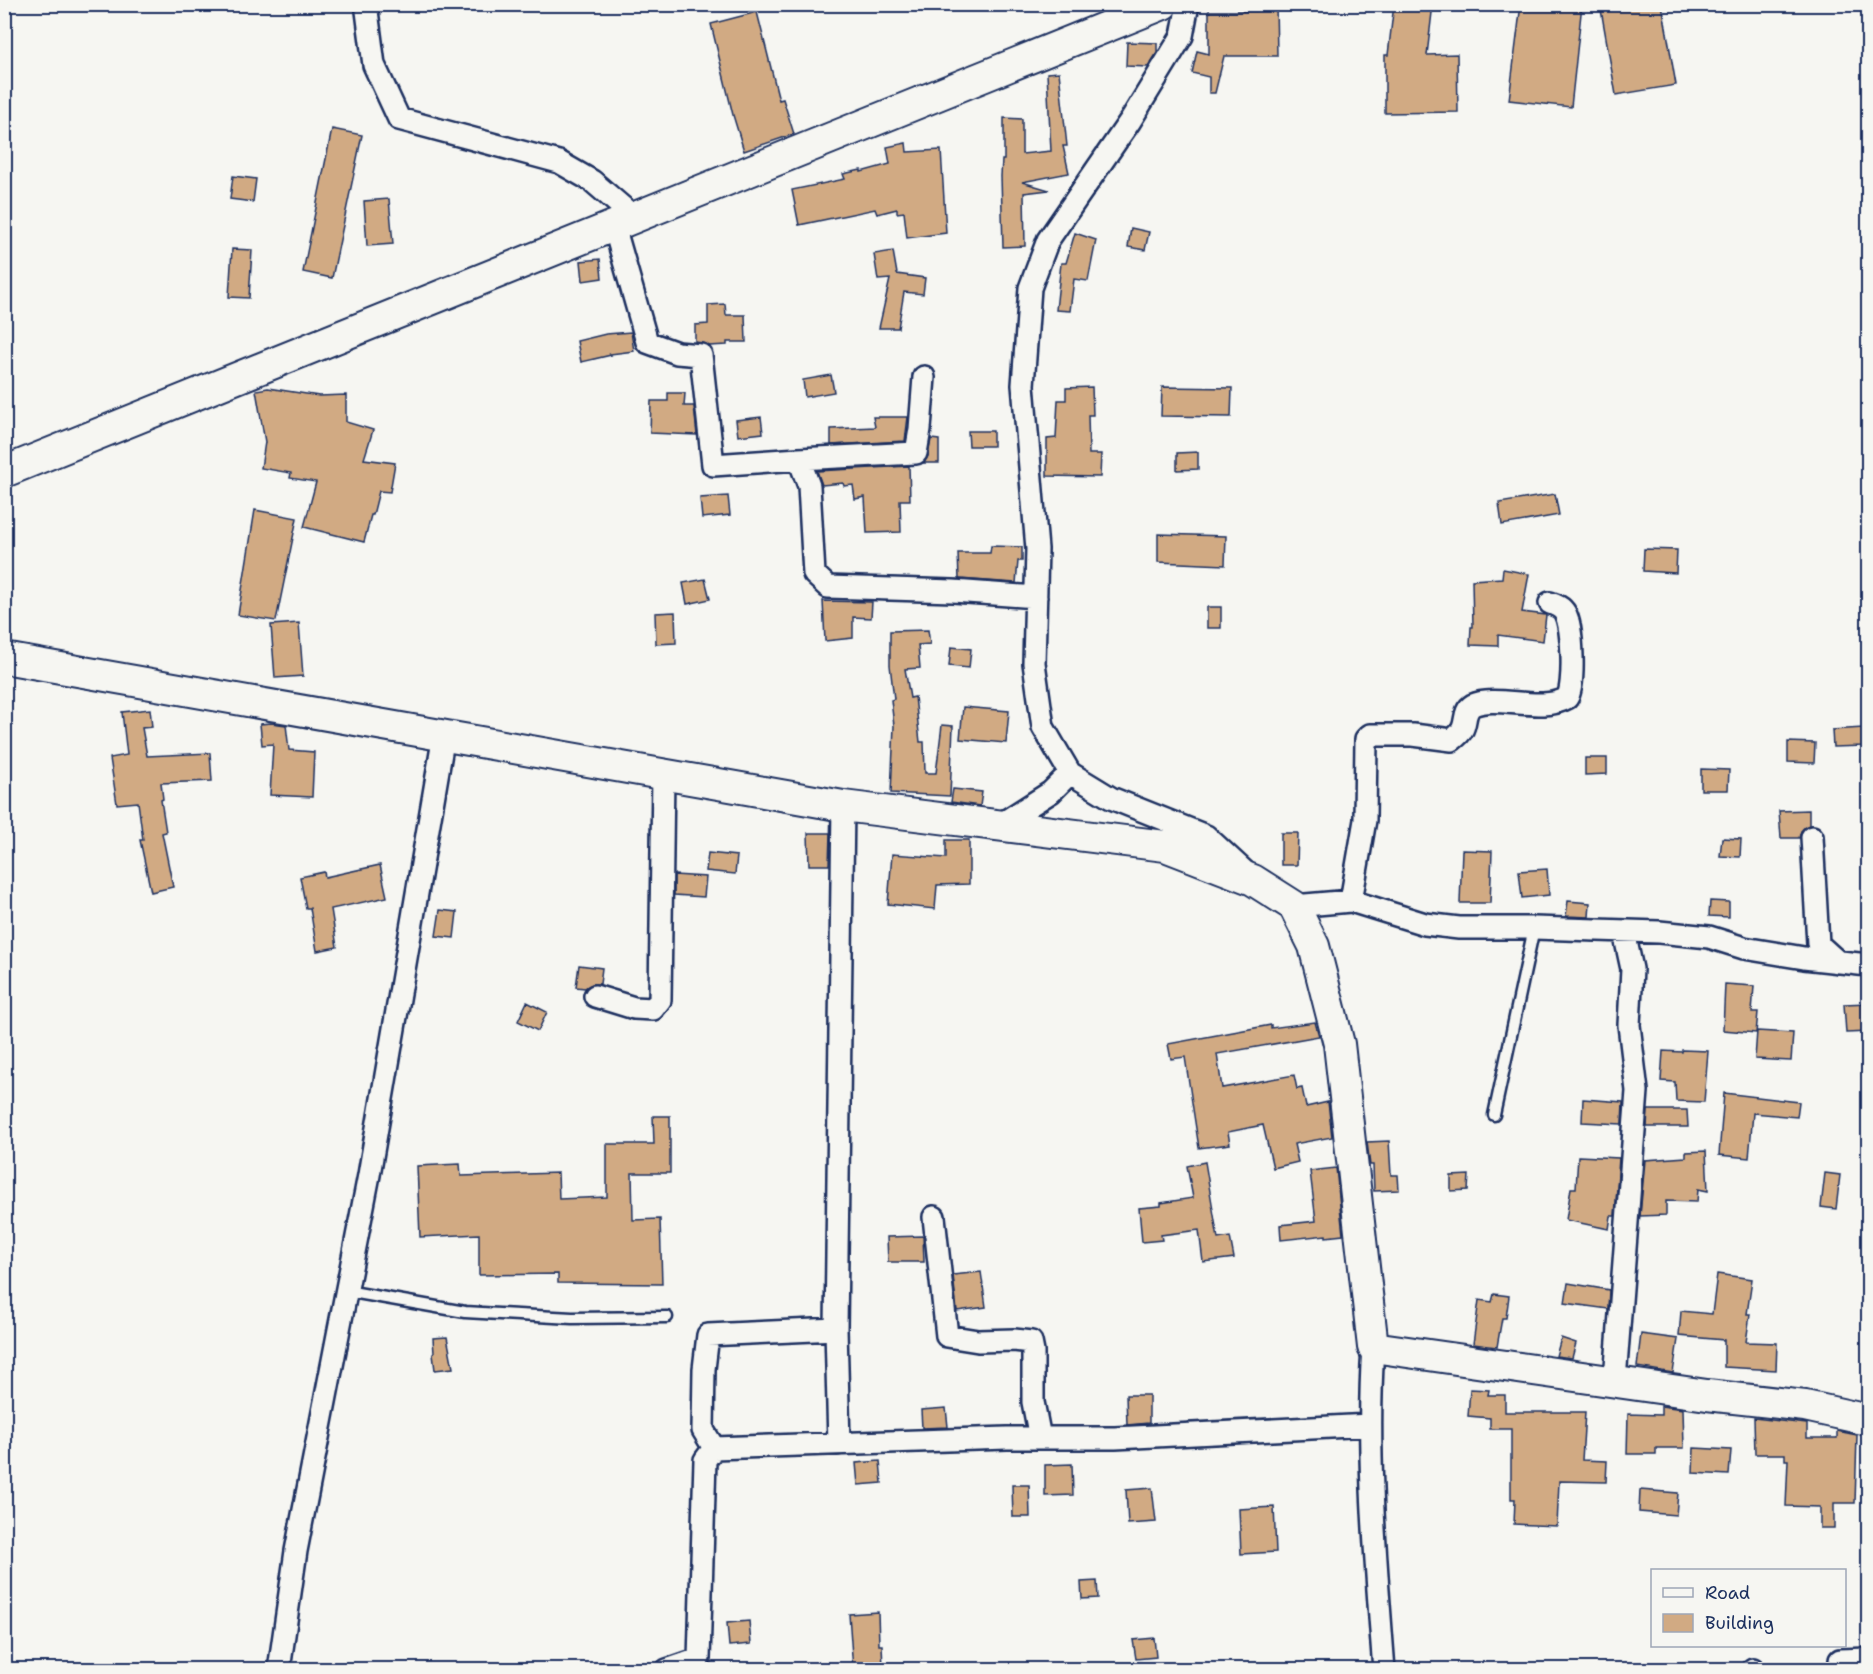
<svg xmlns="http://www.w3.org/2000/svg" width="1873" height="1674" font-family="'Shantell Sans',sans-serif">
<rect width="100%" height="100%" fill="#f6f6f2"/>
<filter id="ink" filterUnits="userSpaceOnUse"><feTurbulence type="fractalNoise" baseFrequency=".0167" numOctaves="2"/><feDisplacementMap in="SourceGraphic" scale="12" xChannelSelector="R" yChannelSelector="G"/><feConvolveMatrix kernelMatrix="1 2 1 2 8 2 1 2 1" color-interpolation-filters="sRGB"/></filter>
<g filter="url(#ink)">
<path fill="#d1aa83" stroke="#1b2f5e" stroke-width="1.5" d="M1257,4H1276L1277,56H1224L1215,93H1209V77L1192,73L1197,51L1209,54V11H1257Z
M1394,4H1433L1427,55L1457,54L1458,112L1385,113V55H1388Z
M1521,4H1582L1571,107L1509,100Z
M1600,4H1662L1676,85L1616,95Z
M757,12L779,100L783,99L794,134L744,151L733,115L711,24Z
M1127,42L1157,43V53L1148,67L1126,66Z
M1059,72L1067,146H1063L1069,173L1022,182L1049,190L1024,193L1025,246L1003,247L1001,176L1002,160H1004V118L1022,119V154L1051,151L1047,73Z
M332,129L362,135L332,278L303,272Z
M906,143L907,152L941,150L946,233L907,238L904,212L897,213V209L877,214L875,209L799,225L792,190L845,179L843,174L861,170V172L890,164L887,147Z
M233,176L256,179L253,202L230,199Z
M389,199L393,244L367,246L364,201Z
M1131,228L1149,232L1145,250L1128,247Z
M1075,233L1096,240L1088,281L1074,279L1070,311L1056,310L1061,263H1066Z
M232,249L252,250L249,298L229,297Z
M893,251L897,274L925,278L923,294L904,292L898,328H879L890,279L878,280L874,254Z
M600,259L602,278L583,281L581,261Z
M725,304L726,315H745L746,342H727V345L709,346L695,342V325L708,324V305Z
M631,332L634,351L610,354L611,355L581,362L577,341L606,334Z
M831,375L834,392L805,397L803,380Z
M1092,387L1093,415H1088L1089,454H1101L1100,477L1047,476V439L1056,438L1058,400H1066V388Z
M1162,387L1232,388L1231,417L1161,416Z
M268,388L319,396L346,395V422L373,430L364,459L395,463L390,492L379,491L373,515H371L364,542L304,527L316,482L290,478L291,473L261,468L265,442L256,390Z
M668,393H685L684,406H694L697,435L650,433L651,401H668Z
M761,417L763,433L738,436L736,420Z
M873,417H908L905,441L831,445V429L875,427Z
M968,431H993V446H969Z
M931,439L939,440V463H924L928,456Z
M1198,452V469L1177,470V453Z
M909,466L910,500H900L901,532L867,533L865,497L855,499L853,485L844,486L843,483L822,485L817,471Z
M1555,494L1559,515L1502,525L1499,503Z
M728,496L730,515L702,518L700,498Z
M255,510L297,518L276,621L238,615Z
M1158,534L1226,536L1225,565L1158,562Z
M991,546L1022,547V561H1018L1016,583L959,579L958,553H990Z
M1644,549L1677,550L1676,573L1643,571Z
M1503,569L1529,574L1522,612L1546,615L1543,641L1498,635V646L1470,645L1471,627H1473L1472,580L1502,578Z
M705,579L710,599L687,604L683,583Z
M823,601L872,602L871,618L853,617V638L825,641Z
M1207,607H1221V628H1207Z
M675,612L676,643L656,644L655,613Z
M299,623L303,676L275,678L271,625Z
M928,630L930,644L918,645L920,668L905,669L910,698L915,697L920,742H924L925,773H936L942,725L953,726L950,796L891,793L894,726L891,700L894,699L890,665V631Z
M951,647L971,649L969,668L949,666Z
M963,707L1009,711L1006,743L960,739Z
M150,709L152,727L142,728L147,756L210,753L212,781L161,783L163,799L161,800L166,832L162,833L173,887L151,892L140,840H143L138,802L117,804L110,758L127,755L122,712Z
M271,723L286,725L289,750L314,752L312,797L270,795L273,744L262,745L260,724Z
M1863,728L1864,746L1833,747L1832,730Z
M1788,742L1815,743L1814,763L1788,762Z
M1585,758H1607V774L1585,775Z
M1701,769L1729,770L1728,790H1701Z
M953,789L982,792L980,806L951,802Z
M1809,810V825L1801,831L1799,838H1781L1779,811Z
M808,833H830L829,865H809Z
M1281,833H1298L1297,865H1281Z
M1722,838L1741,839L1740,857L1720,856Z
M946,840H969V884L937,885L935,909L888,904L892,854L946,858Z
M1462,850L1492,851L1490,903H1460Z
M708,853L737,856L735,874L706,871Z
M380,865L387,897L331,909L337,947L317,951L310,908H306L300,877L324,872L325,877Z
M1547,869L1549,895L1522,898L1519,871Z
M674,875L706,877L704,897L674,895Z
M1568,901L1590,903L1589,917L1566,916Z
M1710,901L1729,902V917L1709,916Z
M440,910L457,912L454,938L436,936Z
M579,965L602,968L600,984H592L585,988L576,987Z
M1725,984L1754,986L1752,1012H1758L1756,1033L1723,1030Z
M527,1002L547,1012L538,1031L518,1021Z
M1869,1003V1032L1846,1033L1844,1004Z
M1315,1022L1319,1036L1217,1054L1222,1088L1294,1075L1297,1089L1302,1088L1306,1107L1328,1102L1332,1137L1294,1144L1298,1162L1273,1168L1263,1125L1228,1132L1230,1144L1199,1148L1185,1057L1171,1059L1168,1044L1271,1025V1028Z
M1757,1031L1793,1033L1791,1061L1755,1059Z
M1682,1050L1708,1051L1704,1102L1676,1101L1675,1082L1661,1081L1663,1051L1682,1052Z
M1724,1093L1799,1102L1797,1117L1753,1113L1749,1158L1719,1155Z
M1583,1099L1623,1102L1622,1124L1582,1122Z
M1648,1110H1687L1688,1127H1647Z
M653,1116H670V1173H632L633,1220L660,1219L662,1284L558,1283V1274L479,1275V1234L420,1237L417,1166L460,1164L461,1176L558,1173L559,1199L607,1197V1144H654Z
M1389,1141L1391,1175H1398L1399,1190L1374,1191L1373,1165H1370L1367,1142Z
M1706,1151L1708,1191L1698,1189L1697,1202L1666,1201V1215L1640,1216L1645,1160L1686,1157V1152Z
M1578,1156L1619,1158L1615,1216H1611L1609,1229L1566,1220L1571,1188H1576Z
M1205,1162L1218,1239L1230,1237L1234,1258L1203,1262L1199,1230L1161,1235L1162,1240L1142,1242L1139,1208L1161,1206V1203L1193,1198L1187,1166Z
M1336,1168L1343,1235L1326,1237V1235L1281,1240L1280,1225L1316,1221L1310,1171Z
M1825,1173L1840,1175L1836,1209L1821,1207Z
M1469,1175L1468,1190L1451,1191V1176Z
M923,1236L924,1262H888L887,1237Z
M981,1272L986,1307L957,1311L953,1275Z
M1717,1274L1752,1279L1747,1314H1750L1746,1342L1777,1343L1776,1370L1724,1367V1340L1679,1336L1681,1311L1712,1314Z
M1568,1283L1609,1290L1608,1309L1565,1303Z
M1494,1294L1509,1296L1506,1318H1502L1497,1347L1473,1344L1479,1300L1492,1302Z
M1641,1334L1678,1339L1673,1373L1637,1367Z
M447,1337L453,1368L435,1370L433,1354L434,1353L433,1338Z
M1561,1338L1576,1343L1572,1358L1556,1356Z
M1470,1389L1489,1390L1488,1395H1505V1412H1585L1582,1460L1607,1461L1606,1482L1559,1481L1557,1526L1514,1524L1515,1499H1511V1429H1490V1418L1468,1416Z
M1126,1395H1149V1423L1127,1425Z
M1661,1406L1683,1409L1684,1448H1656V1454H1627L1628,1414L1661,1415Z
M946,1408L948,1427L922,1428L921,1410Z
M1754,1418L1807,1424V1438H1837V1431L1857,1435L1855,1503H1834V1528H1820V1507L1786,1506L1788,1460H1785V1454H1755Z
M1694,1448L1731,1450L1729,1475L1693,1473Z
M880,1461L882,1483L858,1485L856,1463Z
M1072,1464L1073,1495L1045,1496V1465Z
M1012,1485H1029L1030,1517H1013Z
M1152,1488L1156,1522L1128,1524L1126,1490Z
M1640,1490L1678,1493L1676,1515L1639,1512Z
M1274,1507L1276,1552L1241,1554L1239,1509Z
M1097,1581L1098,1598L1082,1599L1081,1582Z
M878,1612L879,1645H882L883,1668L853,1670L849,1614Z
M749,1621L751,1644L729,1646L727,1623Z
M1154,1638L1156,1657L1136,1659L1133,1640Z"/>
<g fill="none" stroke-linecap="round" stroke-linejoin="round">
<defs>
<path id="service" d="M1494,1115L1534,928
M346,1291L465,1312L572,1318L667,1317"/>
<path id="minor" d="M369,4L367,11L374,65L399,119L559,162L592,181L635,218
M1188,4L1182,36L1130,121L1048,240L1030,288L1023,385L1037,549L1034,663L1043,727L1070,773L1111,798L1206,836L1244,871
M614,226L647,342L677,353L701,355L713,465L799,459L809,486L814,574L828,587L953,591L1036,597
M799,459L916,453L920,429L924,377
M843,806L836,1329L708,1335L704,1369L703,1430L714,1448L1007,1438H1115L1370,1425
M1001,824L1051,792L1070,773
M1812,837L1818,944L1838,962
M1351,901L1365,820L1366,739L1370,735H1413L1452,740C1456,737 1460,734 1462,730C1467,722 1463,711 1473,705C1496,694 1541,713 1567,698C1575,686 1573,627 1565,613C1562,607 1556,605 1550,603
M1294,906L1351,901L1425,924L1459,928H1534L1659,932L1709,937L1744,948L1804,958L1868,965
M595,996L634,1008L653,1009L660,1000L663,774
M934,1217L947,1336L978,1341L1014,1340L1031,1342L1033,1352V1402L1040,1438
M836,1329L839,1444
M1373,1347C1366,1454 1376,1563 1384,1670
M1615,1380L1637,1091L1629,1025L1632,969L1624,932
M279,1670L296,1551L369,1175L444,735
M667,1670L699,1659L705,1460L714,1448
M1753,1670V1669
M1840,1670V1660L1868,1659"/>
<path id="secondary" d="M4,472L1163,4
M4,658L843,806L1165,846L1253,880L1294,906L1314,946L1339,1044L1373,1347L1707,1395L1805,1406L1868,1420"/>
</defs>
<use href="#service" stroke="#1b2f5e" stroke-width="15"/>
<use href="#minor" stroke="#1b2f5e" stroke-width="26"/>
<use href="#secondary" stroke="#1b2f5e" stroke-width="34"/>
<use href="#service" stroke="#f6f6f2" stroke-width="10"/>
<use href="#minor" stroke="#f6f6f2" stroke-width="21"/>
<use href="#secondary" stroke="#f6f6f2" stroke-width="30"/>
</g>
</g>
<rect width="1873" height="1674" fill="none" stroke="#f6f6f2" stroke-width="24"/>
<rect x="12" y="12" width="1849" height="1650" fill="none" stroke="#1b2f5e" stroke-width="2" filter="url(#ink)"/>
<rect x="1651" y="1569" width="195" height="78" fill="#f6f6f2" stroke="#9ea6b7" stroke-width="1.5"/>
<rect x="1663" y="1588" width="30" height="9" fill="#f6f6f2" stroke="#9ea6b7" stroke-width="1.5"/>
<text x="1705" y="1599" font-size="18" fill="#1b2f5e">Road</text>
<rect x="1663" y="1614" width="30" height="18" fill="#d1aa83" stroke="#9ea6b7" stroke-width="1.5"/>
<text x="1705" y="1629" font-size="18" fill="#1b2f5e">Building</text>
</svg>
